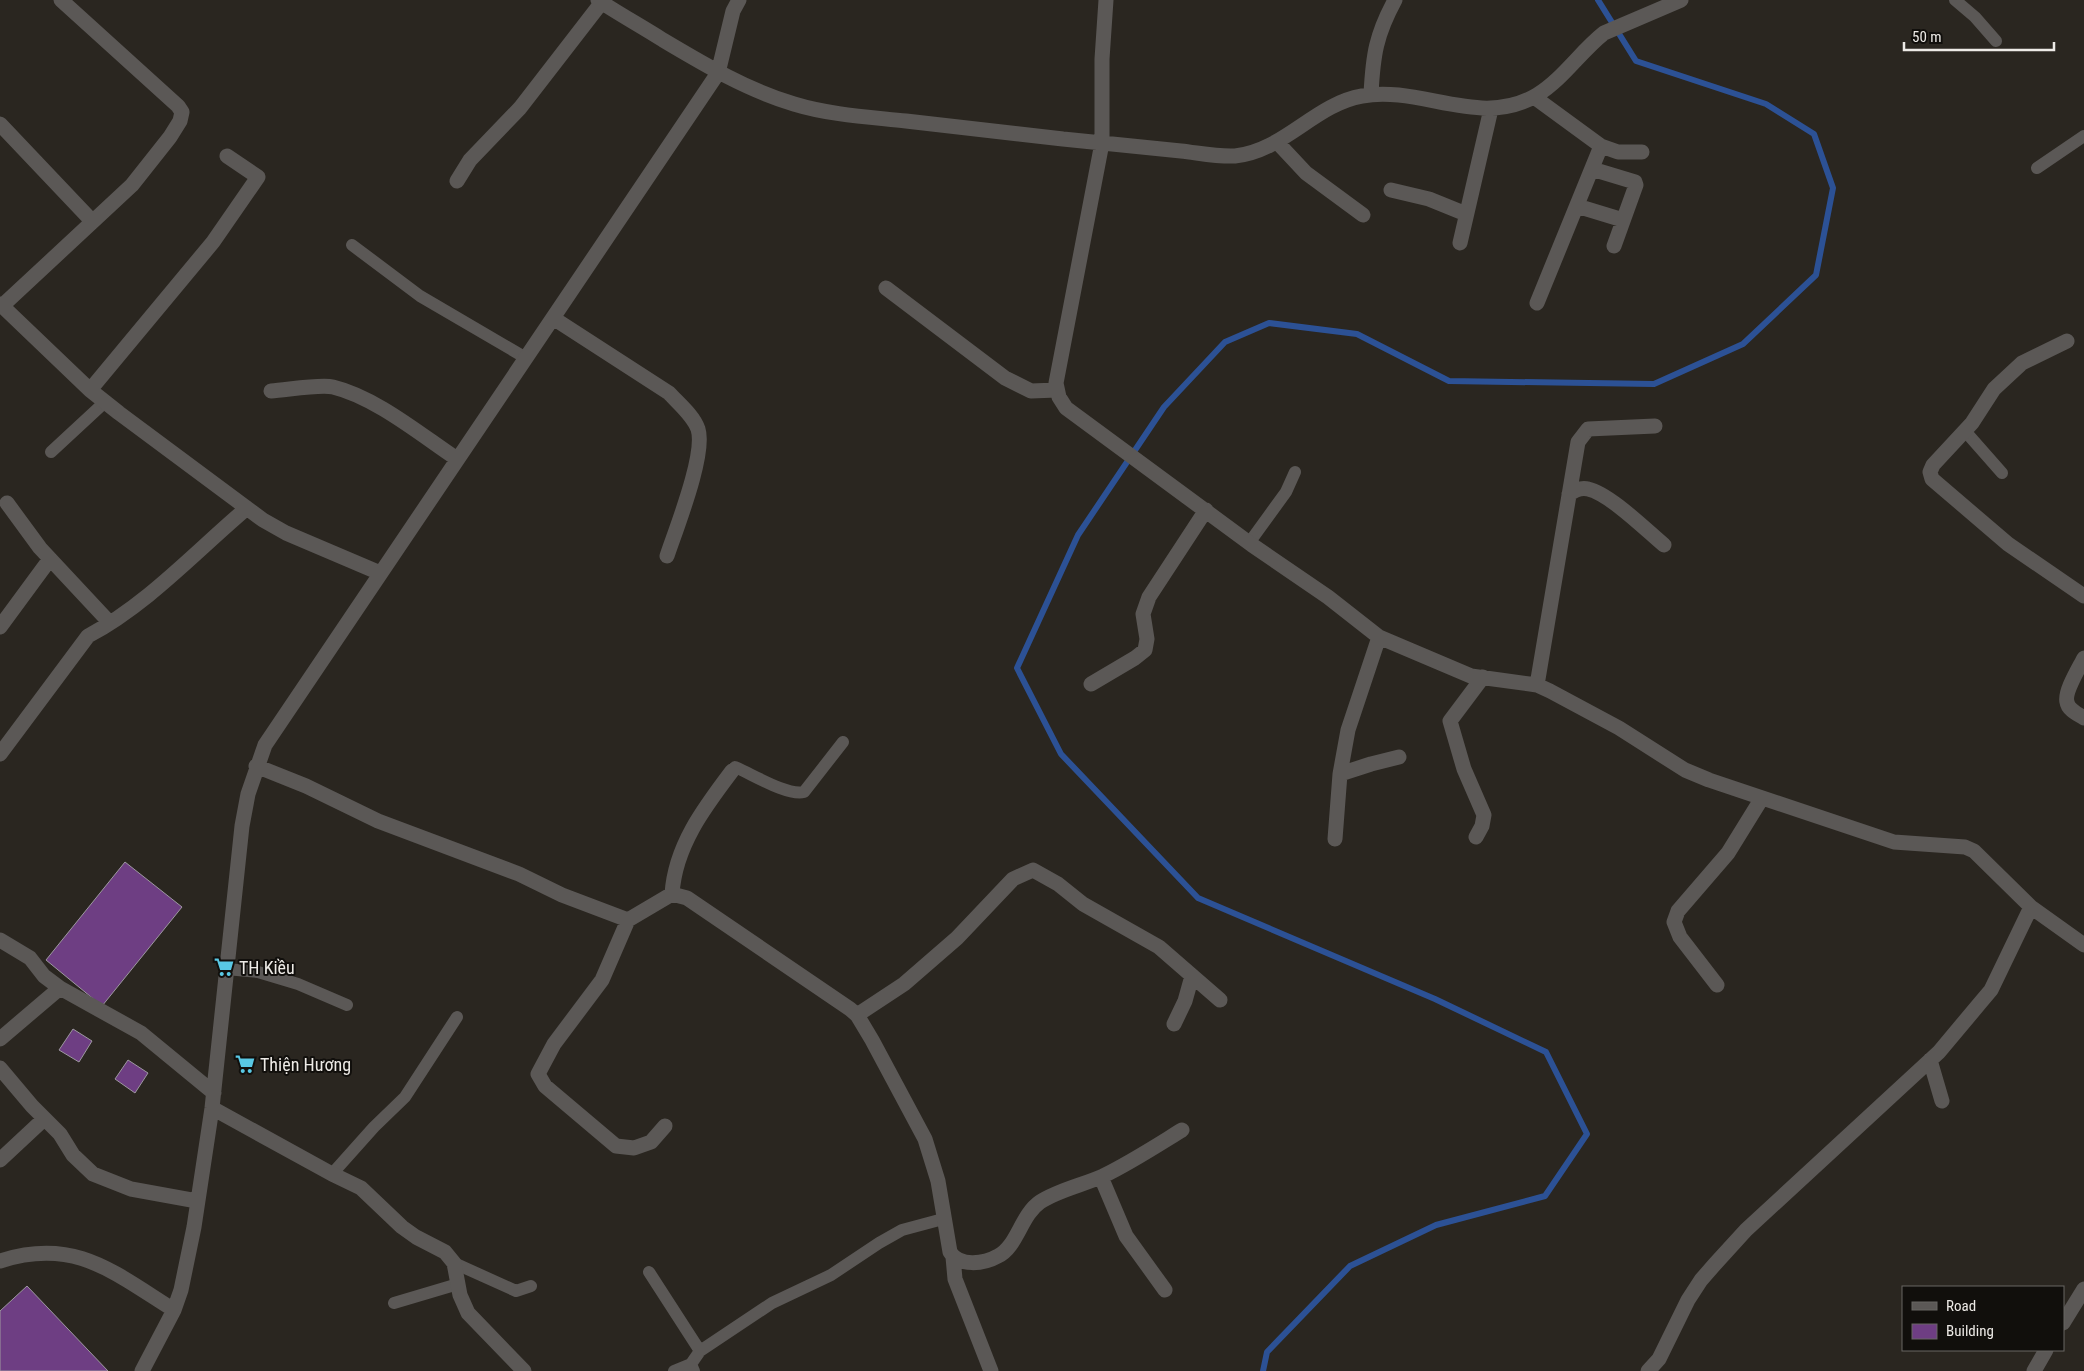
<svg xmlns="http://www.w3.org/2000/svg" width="2084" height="1371" font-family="'Roboto Condensed',sans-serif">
<rect width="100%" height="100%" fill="#2a2620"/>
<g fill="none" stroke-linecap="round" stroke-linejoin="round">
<path stroke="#2c5195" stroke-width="6" d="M1263,1371L1267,1352L1350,1266L1436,1225L1545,1196L1587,1134L1546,1052L1435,999L1198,898L1061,754L1017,668L1078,535L1164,407L1225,342L1269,323L1357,334L1449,381L1654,384L1743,344L1816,275L1833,188L1814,134L1766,104L1636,61L1598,0"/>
</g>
<path fill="#6e3e83" stroke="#9d98a0" d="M125,862L182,907L102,1006L46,960Z
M73,1029L92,1041L79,1062L59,1050Z
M128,1060L148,1073L135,1093L115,1079Z
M27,1286L108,1371H0V1311Z"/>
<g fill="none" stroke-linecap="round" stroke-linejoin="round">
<path stroke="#5b5856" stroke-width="12" d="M1955,0L1975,17L1996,41
M2037,168L2084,136
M352,245L420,296L526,358
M1965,431L2002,473
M51,452L105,402
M1249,543L1286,492L1295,472
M732,771L735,767C752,774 787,796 804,792L843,742
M226,969L258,972L298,984L347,1005
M332,1174L374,1127L405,1097L457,1017
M454,1263L516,1291L531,1286
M649,1272L700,1351
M394,1303L458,1284
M691,1364L700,1351L772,1303L831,1275L879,1243L902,1230L943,1219
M674,1371L691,1364L694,1371"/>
<path stroke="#5b5856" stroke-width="15" d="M598,0C619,14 641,26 663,40C705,65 747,90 794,104C830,115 869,117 906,121C959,127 1011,133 1063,139C1102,143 1142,147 1181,151C1199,153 1218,157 1235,156C1284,151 1315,104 1362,96C1421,85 1480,129 1537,95C1563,79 1580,52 1604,33L1681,0
M1106,0L1102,59V143L1056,383L1059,397L1066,408L1252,545L1328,597L1379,637L1471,676L1537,685L1550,691L1619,728L1685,770L1709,780L1894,842L1965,847L1974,851L2031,907L2084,945
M1371,94C1373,55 1376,35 1395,0
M1534,97L1601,146L1618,152H1642
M0,124L92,221
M1277,142L1306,173L1363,215
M1592,169L1635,182L1636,185L1614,246
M457,181L470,160L520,108L602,2
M1391,190L1429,199L1466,214
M1577,206L1623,220
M1460,243L1491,109
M886,288L1005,378L1031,391L1057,390
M1537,303L1601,146
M0,304L90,390L119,413L263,520L286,533L380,573
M2,306L132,185L170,137L180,121L182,112L178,106L61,0
M553,318L669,393C678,403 693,415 698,429C706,454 676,529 667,556
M2067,341L2022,363L1994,389L1972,423L1933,465L1930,472L1932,479L2008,544L2084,596
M90,390L213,242L258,177L227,156
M271,391C287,390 320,384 333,387C375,397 421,435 457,459
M1569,494C1575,490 1581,487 1588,489C1610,494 1646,530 1664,545
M7,503L40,548L110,623
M0,627L50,559
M2084,658C2079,668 2064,692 2067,702C2068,710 2078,714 2084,718
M1091,684L1135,658L1145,650L1147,639L1143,614L1149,597L1206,510
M1537,685L1578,442L1588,429L1655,426
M0,754L88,636C148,604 196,551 247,508
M256,766L306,786L378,821L519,874L562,895L628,920L672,894L687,898L850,1009L857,1015L872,1040L925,1139L938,1181L950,1252C959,1267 984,1264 998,1256C1017,1247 1021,1215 1040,1202C1058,1190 1083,1185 1103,1176C1130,1163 1156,1146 1182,1130
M1340,774L1371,764L1399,757
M1476,837L1482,826L1484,815L1464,769L1450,721L1483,677
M1335,839L1340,774L1348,730L1379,637
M672,894C675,846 704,808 732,771
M628,920L602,980L554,1044L538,1074L545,1086L616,1146L634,1148L651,1142L665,1126
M0,940L30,958L44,976L60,988L141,1033L214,1093
M1717,985L1680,937L1674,922L1678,911L1728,853L1762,798
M857,1015L904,984L957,938L1013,879L1033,870L1058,884L1083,904L1159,947L1220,1000
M1174,1024L1185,1001L1192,976
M0,1039L60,988
M1930,1060L1942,1101
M0,1068L32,1106L60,1134L73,1155L93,1174L131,1189L197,1201
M212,1108L332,1174L361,1188L402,1227L416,1237L445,1252L454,1263L460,1295L468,1313L524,1371
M0,1160L44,1119
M1101,1177L1126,1236L1165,1290
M953,1257L955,1279L991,1371
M0,1261C75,1237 113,1272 174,1310
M2063,1323L2084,1289
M142,1371L174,1310L181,1290L194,1227L212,1108L242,826L248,794L265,745L718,73L733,11L739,0
M1648,1371L1659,1359L1688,1300L1701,1280L1715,1264L1746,1230L1939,1052L1980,1003L1991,990L2031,907
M2034,1371L2046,1350"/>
</g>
<defs>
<symbol id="supermarket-bare" viewBox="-9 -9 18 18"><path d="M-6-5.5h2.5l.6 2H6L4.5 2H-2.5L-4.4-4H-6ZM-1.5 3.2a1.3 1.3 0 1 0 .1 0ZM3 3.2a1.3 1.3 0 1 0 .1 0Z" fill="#59c8e4" stroke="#110f0c" stroke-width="2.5" paint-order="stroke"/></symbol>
</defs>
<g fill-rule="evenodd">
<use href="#supermarket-bare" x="210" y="953" width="28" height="28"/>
<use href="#supermarket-bare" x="231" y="1050" width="28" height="28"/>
</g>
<g text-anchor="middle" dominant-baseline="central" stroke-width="4" stroke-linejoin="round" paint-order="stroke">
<g font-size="18" fill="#edeae6" stroke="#110f0c" text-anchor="start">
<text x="239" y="967">TH Kiều</text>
<text x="260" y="1064">Thiện Hương</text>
</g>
</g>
<rect x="1902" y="1286" width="162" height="65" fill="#110f0c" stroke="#696763"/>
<rect x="1912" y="1302" width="25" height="8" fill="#5b5856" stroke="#696763"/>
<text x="1946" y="1311" font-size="15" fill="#edeae6">Road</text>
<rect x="1912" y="1324" width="25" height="15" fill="#6e3e83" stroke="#696763"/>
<text x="1946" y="1336" font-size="15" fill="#edeae6">Building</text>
<path d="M1904 42v8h150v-8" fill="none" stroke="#edeae6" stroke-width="2.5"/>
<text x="1912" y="42" font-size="15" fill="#edeae6" stroke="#110f0c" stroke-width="4" paint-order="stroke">50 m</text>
</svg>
